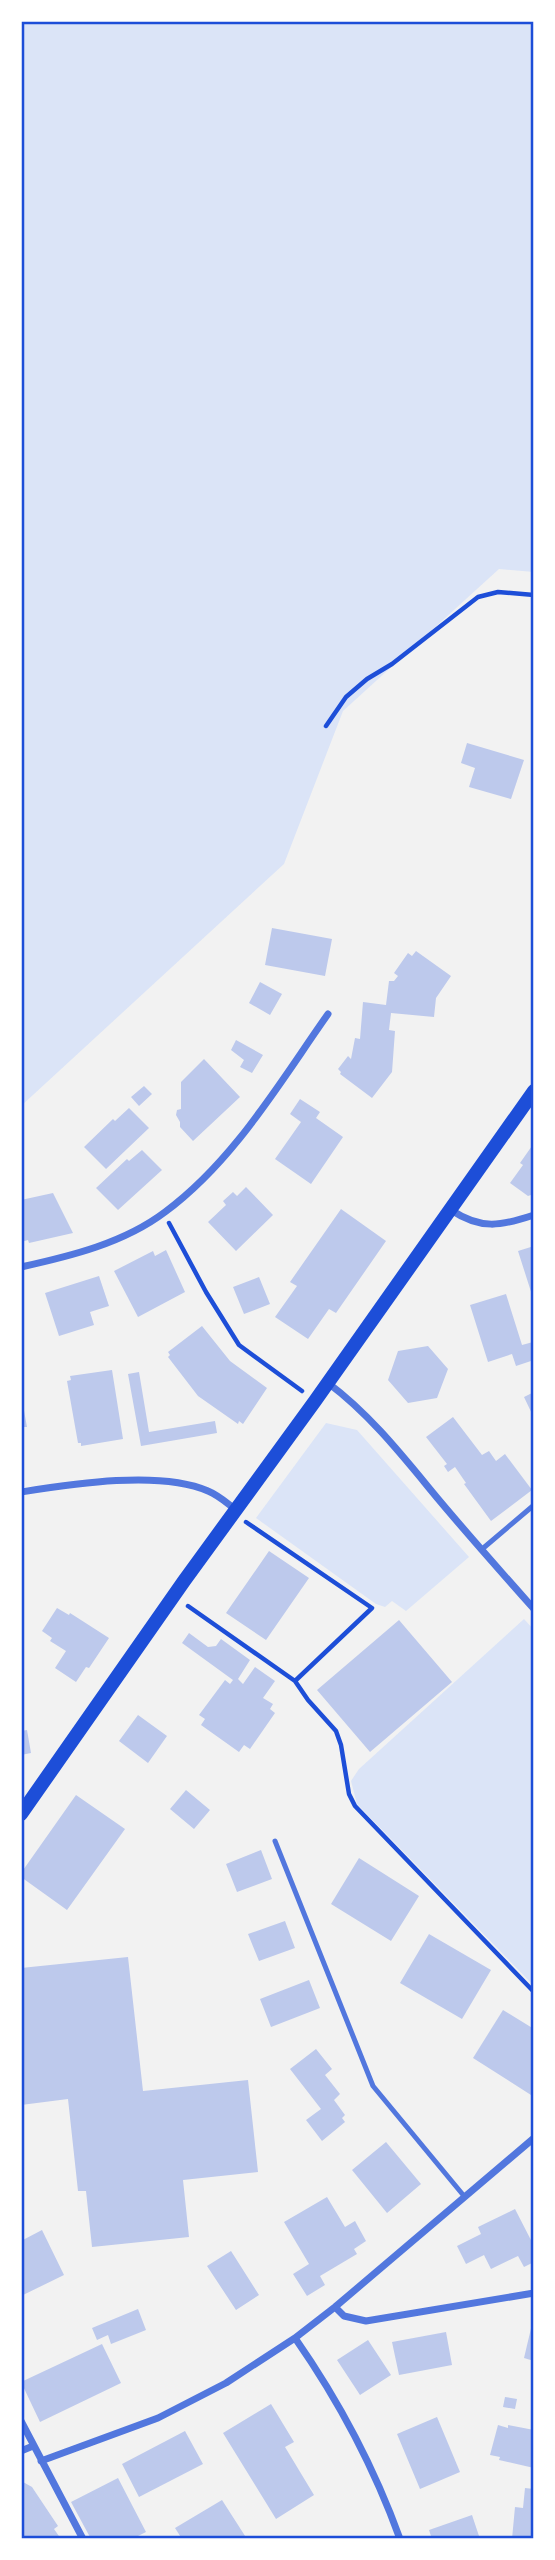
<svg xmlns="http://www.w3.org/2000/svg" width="555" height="2560" font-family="Lato,sans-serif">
<rect width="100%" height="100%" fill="#f2f2f2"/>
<path fill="#dbe4f7" d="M21,21H534V572L499,569L343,711L284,864L21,1106Z
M326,1423L357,1430L469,1557L406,1611L392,1601L385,1607L376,1604L256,1518Z
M524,1619L534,1630V1986L357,1804L351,1781L359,1769Z"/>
<path fill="#bdc9ec" d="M467,743L524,760L511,799L469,787L475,768L461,763Z
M272,928L332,939L325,976L265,965Z
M416,951L451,976L436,998L434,1017L391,1013L389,1030L395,1031L392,1072L372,1098L340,1074L341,1072L338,1069L348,1056L351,1059L355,1038L360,1039L363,1002L386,1005L389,981H394L398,976L394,973L408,953L412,956Z
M260,982L282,994L270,1015L249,1003Z
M236,1040L263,1055L252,1073L240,1067L244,1060L231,1050Z
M204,1059L240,1097L193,1141L180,1127V1122L176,1115L177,1110L181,1109V1082Z
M144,1086L152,1094L139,1106L131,1097Z
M300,1099L320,1112L316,1118L343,1137L311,1184L275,1159L301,1122L290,1114Z
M129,1108L149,1128L106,1169L84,1147L113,1119L115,1121Z
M534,1143V1194L528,1196L510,1183L523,1165L520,1163Z
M142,1150L162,1170L118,1210L96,1188L127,1159L129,1161Z
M246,1187L273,1215L236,1251L208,1222L226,1205L223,1201L233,1192L237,1196Z
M53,1193L73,1233L29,1243L28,1240L21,1242V1200Z
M341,1209L386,1241L336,1313L329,1309L308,1339L275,1317L297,1286L290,1282Z
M534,1246V1298H533L518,1251Z
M166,1250L185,1292L138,1317L114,1271L153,1251L155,1256Z
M99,1276L109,1306L90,1312L94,1325L59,1336L45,1293Z
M259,1277L270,1304L244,1314L233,1287Z
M506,1294L522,1345L533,1342L534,1346V1360L516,1366L512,1354L488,1362L470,1305Z
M202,1326L230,1361L267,1388L243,1424L239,1421L238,1424L198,1396L168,1357L170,1355L168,1352Z
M428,1346L448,1369L437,1398L408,1403L388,1380L398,1351Z
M112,1370L123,1439L81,1446V1443H78L67,1381L71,1380L70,1376Z
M139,1372L149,1432L215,1421L217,1433L141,1446L128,1374Z
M534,1392V1418L524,1397Z
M21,1394L27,1427H21Z
M453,1417L482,1455L489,1451L496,1461L505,1454L532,1490L491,1521L464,1484L466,1483L455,1467L448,1472L444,1466L447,1464L426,1437Z
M269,1551L309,1578L266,1640L226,1613Z
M57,1608L69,1615L70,1613L109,1638L89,1668L86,1667L76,1682L55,1668L66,1651L50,1641L52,1638L42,1631Z
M399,1620L452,1682L370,1752L317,1690Z
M189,1633L208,1647L216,1646L221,1639L250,1660L238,1679L243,1684L255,1667L275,1681L263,1698L273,1704L270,1709L275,1713L250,1749L244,1745L239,1752L201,1725L205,1719L199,1715L225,1680L230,1684L233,1680L182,1643Z
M138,1715L167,1736L148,1763L119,1741Z
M27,1730L31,1753L21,1755V1731Z
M186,1790L210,1810L194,1829L170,1809Z
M76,1795L125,1829L67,1910L21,1877V1873Z
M261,1850L272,1879L237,1892L226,1864Z
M359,1858L419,1896L391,1941L331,1904Z
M285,1921L295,1948L259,1961L248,1934Z
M429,1934L491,1970L462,2019L400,1983Z
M128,1957L143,2091L248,2080L258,2172L183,2180L189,2237L92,2247L86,2191H78L68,2099L21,2105V1968Z
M309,1980L320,2008L271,2027L260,1999Z
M503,2010L534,2029V2089L531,2095L473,2058Z
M316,2049L332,2069L325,2075L340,2094L334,2100L345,2115L342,2118L345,2122L322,2141L306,2120L321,2109L290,2069Z
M386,2142L421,2184L387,2213L352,2170Z
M327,2197L345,2227L355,2221L366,2241L354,2249L357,2254L320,2276L325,2285L307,2296L293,2274L309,2264L284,2222Z
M515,2209L534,2246V2262L524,2267L518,2256L491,2269L484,2255L466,2264L457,2246L481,2234L478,2227Z
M42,2230L64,2275L21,2296V2241Z
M231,2251L259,2295L236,2310L207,2266Z
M138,2309L146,2330L111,2344L108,2335L97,2340L92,2328Z
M533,2320H534V2361L524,2358Z
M446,2332L452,2365L399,2375L392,2342Z
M368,2340L391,2375L360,2395L337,2360Z
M102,2344L121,2383L40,2422L21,2382Z
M505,2397L517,2399L515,2409L503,2407Z
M271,2404L294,2442L285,2447L314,2495L276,2519L223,2433Z
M437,2417L460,2472L420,2489L397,2434Z
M498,2425L508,2428V2425L534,2430V2468L499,2460L500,2457L490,2455Z
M185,2431L203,2464L139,2497L122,2464Z
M118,2478L146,2532L132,2539H91L71,2502Z
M23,2482L32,2487L58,2526L54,2529L61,2539H23L21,2536Z
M525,2488L534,2489V2539H512L515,2507L523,2508Z
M222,2500L247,2539H182L175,2528Z
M472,2515L480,2539H432L429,2530Z"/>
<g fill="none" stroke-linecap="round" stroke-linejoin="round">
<path stroke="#1d4ed8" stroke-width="4.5" d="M326,726L346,697L367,679L392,664L478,597L498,592L534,595
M169,1223L206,1292L239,1345L302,1391
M246,1522L372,1608L295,1681
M188,1606L295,1681L308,1700L336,1731L341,1745L349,1794L355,1806L534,1992"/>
<path stroke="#5277de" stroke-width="5" d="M481,1550L534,1505
M275,1841L373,2086L464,2196"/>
<path stroke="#5277de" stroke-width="7" d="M451,1210C481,1230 501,1226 534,1215
M21,1267C71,1256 124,1243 165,1212C234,1161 280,1082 328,1014
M328,1383C371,1415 405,1459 439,1500C470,1537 502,1573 534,1609
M21,1492C72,1484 160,1470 208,1491C218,1495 227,1503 235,1509
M335,2307L344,2316L366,2321L534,2293
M295,2338C339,2401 374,2467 400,2539
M21,2421L83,2539
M21,2451L33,2446
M41,2461L158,2418L226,2383L295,2338L335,2307L534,2138"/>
<path stroke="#1d4ed8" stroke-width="14" d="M21,1814L184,1581L315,1401L534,1091"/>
</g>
<rect width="555" height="2560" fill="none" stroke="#ffffff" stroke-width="46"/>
<rect x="23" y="23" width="509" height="2514" fill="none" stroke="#1d4ed8" stroke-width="2.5"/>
</svg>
